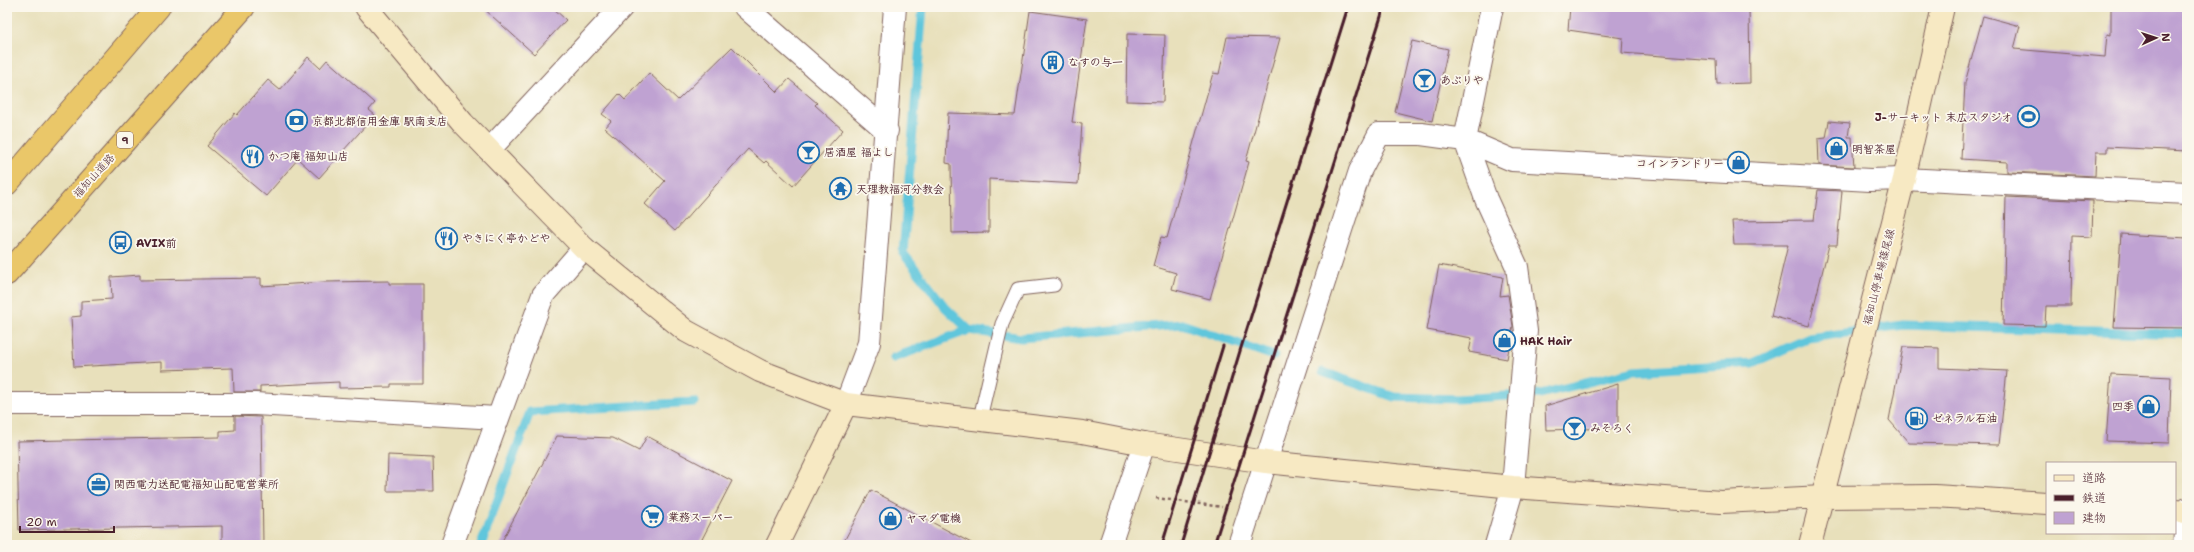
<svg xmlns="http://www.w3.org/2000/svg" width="2194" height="552" font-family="'Shantell Sans','Klee One',sans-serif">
<rect width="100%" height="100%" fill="#fbf7ec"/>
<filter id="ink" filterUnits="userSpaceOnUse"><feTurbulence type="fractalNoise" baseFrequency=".025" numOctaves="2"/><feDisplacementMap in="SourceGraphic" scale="8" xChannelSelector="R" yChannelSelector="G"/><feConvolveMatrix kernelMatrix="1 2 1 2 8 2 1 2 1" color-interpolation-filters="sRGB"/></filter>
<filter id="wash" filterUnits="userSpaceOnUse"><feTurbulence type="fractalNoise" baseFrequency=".012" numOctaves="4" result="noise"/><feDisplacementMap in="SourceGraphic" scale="16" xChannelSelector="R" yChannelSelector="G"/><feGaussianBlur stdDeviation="0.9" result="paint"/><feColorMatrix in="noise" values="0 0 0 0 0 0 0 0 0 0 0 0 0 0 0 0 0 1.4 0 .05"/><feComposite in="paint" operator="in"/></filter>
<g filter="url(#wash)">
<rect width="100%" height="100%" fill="#e8e0bb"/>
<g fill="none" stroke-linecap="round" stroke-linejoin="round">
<path stroke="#5fc6dc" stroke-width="9" d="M923,7L903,253L945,307L969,330L1021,338L1182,324L1274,356
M893,358L969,330
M1323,372L1394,397L1457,399L1540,394L1634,371L1753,363L1809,338L1903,325L2187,334
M481,545L530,412L695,402"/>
</g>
<g id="blocks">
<path fill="#bfa2d2" d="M482,7H552L566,20L534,54Z
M1570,7H1749L1750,83L1717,84L1716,60L1622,53L1623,38L1568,30Z
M2111,7H2187V151L2107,147V152H2096L2095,176L2007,172V162L1961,159L1965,83L1983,16L2020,26L2014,49L2105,57L2107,34L2111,35Z
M1030,11L1087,19L1072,122L1082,123L1078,184L989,179V232L952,233L951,164L946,163L948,113L1015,115Z
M1127,34L1165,35L1163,102L1126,101Z
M1227,37L1280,38L1246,161L1249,162L1210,299L1172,289L1176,273L1153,266L1161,237L1167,238L1213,73L1219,74Z
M1412,41L1448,49L1432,121L1395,112Z
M732,47L777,92L789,79L817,103L815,105L843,130L793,186L766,161L764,163L748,149L675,231L645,204L665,181L605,128L611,121L602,114L619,94L625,100L649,73L678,100Z
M308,57L320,68L327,60L375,103L369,110L375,115L319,178L298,159L266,196L207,146L235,113L237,115L268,80L280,90Z
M1829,121L1850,123L1848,137H1852L1854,167L1819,165L1818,139L1826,138Z
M1818,190L1842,191L1837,245H1829L1809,326L1771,316L1788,245H1734L1732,221L1814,220Z
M2006,197L2093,201L2092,237L2072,236L2071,306H2046L2045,326L2003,325Z
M2121,234L2187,238V328L2114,327Z
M1439,265L1503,277L1500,296L1508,295L1513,326L1507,359L1469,352L1472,338L1427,330Z
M140,275V280L261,278V286L325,282L389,281V284H423V384H391V387L339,388V382L260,386V392H234L233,368L162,370V362L74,367L71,317L81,316V301L112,299L111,277Z
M1903,347L1939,348V368L2007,371L1999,445L1909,443L1889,420Z
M2111,374L2171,377L2169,443L2106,441Z
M1618,384V428L1546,430L1545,406Z
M235,416L261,417L263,545H222V526L19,530L17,441L220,437V431L235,430Z
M557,436L613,438L639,451L647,436L732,481L699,545H500Z
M388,455L433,457L434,491H387Z
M871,490L975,545H842Z"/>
</g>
</g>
<g filter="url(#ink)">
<use href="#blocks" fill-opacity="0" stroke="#81635d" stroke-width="1"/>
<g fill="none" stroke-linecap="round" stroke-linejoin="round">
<defs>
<path id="lane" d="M980,418L1002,324L1018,289L1054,285"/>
<path id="street" d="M745,7L887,131
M1492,7L1465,140L1486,199L1517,267L1526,331L1513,487L1496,545
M489,150L622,7
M7,404H255L497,418
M846,404L869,343L895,7
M452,545L543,295L584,248
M1110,545L1144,444
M1239,545L1360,171L1379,134H1421L1465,140L1512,160L1870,180L1904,179L2187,193
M2184,545L2187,509"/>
<path id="secondary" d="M366,7L463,123L584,248L686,331L760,371L846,404L1082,432L1144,444L1266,462L1513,487L1721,502L1823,497L1935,496L2047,503
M2175,511L2187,512
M777,545L846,404
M1810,545L1904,179L1943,7"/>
<path id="highway" d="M7,184L159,7
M7,274L244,7"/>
</defs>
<use href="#lane" stroke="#81635d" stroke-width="15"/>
<use href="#street" stroke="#81635d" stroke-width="24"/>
<use href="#secondary" stroke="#81635d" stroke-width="24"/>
<use href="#highway" stroke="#81635d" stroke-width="24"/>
<path stroke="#81635d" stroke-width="2.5" stroke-dasharray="3 3" stroke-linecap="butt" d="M1156,498L1222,507"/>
<use href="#lane" stroke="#fff" stroke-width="13"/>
<use href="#street" stroke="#fff" stroke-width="22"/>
<use href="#secondary" stroke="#f7e9c3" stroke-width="22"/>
<use href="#highway" stroke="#eac769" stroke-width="22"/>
<path stroke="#4a1f2b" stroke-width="3" d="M1162,545L1223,346
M1181,545L1240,351L1348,7
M1214,545L1384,7"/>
</g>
</g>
<defs>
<symbol id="building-ring" viewBox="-11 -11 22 22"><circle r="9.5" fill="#fbf7ec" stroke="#1f6fb2" stroke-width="1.5"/><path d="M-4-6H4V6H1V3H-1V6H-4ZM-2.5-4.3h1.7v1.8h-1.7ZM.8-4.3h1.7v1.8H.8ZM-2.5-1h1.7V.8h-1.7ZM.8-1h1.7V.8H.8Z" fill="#1f6fb2"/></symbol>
<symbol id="bar-ring" viewBox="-11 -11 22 22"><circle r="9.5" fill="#fbf7ec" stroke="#1f6fb2" stroke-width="1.5"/><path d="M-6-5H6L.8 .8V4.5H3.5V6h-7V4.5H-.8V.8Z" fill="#1f6fb2"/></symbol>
<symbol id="stadium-ring" viewBox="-11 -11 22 22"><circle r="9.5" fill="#fbf7ec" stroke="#1f6fb2" stroke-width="1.5"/><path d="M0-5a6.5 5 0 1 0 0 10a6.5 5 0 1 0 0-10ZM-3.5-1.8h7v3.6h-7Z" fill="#1f6fb2"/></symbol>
<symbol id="bank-ring" viewBox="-11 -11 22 22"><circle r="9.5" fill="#fbf7ec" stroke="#1f6fb2" stroke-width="1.5"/><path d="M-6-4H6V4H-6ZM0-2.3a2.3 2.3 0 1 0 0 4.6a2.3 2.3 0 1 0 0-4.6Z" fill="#1f6fb2"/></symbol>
<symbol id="shop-ring" viewBox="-11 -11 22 22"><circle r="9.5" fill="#fbf7ec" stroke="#1f6fb2" stroke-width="1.5"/><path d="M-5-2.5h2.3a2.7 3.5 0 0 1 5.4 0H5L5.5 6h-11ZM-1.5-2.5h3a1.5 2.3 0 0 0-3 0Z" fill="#1f6fb2"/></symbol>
<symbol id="restaurant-ring" viewBox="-11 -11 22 22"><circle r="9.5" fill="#fbf7ec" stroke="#1f6fb2" stroke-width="1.5"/><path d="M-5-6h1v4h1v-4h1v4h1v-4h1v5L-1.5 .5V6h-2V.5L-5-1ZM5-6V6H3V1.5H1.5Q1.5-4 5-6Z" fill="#1f6fb2"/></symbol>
<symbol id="temple-ring" viewBox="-11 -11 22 22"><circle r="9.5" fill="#fbf7ec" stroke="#1f6fb2" stroke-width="1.5"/><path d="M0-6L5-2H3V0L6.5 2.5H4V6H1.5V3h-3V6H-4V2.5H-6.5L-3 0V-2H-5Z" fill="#1f6fb2"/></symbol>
<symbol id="bus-ring" viewBox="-11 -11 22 22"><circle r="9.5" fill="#fbf7ec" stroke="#1f6fb2" stroke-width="1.5"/><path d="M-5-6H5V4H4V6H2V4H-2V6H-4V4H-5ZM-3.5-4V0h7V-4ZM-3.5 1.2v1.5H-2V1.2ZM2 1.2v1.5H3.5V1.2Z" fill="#1f6fb2"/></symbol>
<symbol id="fuel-ring" viewBox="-11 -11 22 22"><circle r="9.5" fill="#fbf7ec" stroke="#1f6fb2" stroke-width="1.5"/><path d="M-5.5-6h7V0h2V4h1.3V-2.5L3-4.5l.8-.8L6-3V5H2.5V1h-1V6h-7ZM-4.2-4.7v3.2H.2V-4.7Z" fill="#1f6fb2"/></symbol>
<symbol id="office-ring" viewBox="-11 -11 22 22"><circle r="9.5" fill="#fbf7ec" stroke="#1f6fb2" stroke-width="1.5"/><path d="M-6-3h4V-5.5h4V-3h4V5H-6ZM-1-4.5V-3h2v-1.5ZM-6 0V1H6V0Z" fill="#1f6fb2"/></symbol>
<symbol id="supermarket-ring" viewBox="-11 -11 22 22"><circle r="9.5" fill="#fbf7ec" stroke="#1f6fb2" stroke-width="1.5"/><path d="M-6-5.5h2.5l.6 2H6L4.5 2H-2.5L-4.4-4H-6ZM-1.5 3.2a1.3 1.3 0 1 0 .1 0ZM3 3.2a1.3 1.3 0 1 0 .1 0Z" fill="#1f6fb2"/></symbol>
</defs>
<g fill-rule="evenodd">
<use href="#building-ring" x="1040" y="50" width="25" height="25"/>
<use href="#bar-ring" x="1412" y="68" width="25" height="25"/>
<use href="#stadium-ring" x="2016" y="104" width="25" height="25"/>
<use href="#bank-ring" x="284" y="108" width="25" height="25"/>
<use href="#shop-ring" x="1824" y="136" width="25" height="25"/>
<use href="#bar-ring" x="796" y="140" width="25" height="25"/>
<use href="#restaurant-ring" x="240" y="144" width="25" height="25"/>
<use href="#shop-ring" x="1726" y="150" width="25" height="25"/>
<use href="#temple-ring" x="828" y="176" width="25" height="25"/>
<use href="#restaurant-ring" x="434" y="226" width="25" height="25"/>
<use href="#bus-ring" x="108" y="230" width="25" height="25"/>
<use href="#shop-ring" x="1492" y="328" width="25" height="25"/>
<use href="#shop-ring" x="2136" y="394" width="25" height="25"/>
<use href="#fuel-ring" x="1904" y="406" width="25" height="25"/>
<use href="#bar-ring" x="1562" y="416" width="25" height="25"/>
<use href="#office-ring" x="86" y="472" width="25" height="25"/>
<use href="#supermarket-ring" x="640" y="504" width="25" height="25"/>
<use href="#shop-ring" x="878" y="506" width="25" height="25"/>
</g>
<g text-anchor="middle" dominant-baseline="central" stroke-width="3.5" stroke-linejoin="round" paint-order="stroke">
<rect fill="#fbf7ec" stroke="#7f6065" stroke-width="1" x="117" y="132" width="16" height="16" rx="3"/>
<g font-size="10" font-weight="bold" fill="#4a1f2b">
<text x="125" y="140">9</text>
</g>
<g font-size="11" font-weight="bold" fill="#4a1f2b" stroke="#fbf7ec" text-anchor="start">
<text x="1068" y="62">なすの与一</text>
<text x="1440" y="80">あぶりや</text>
<text x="2012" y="117" text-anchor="end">J-サーキット 末広スタジオ</text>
<text x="312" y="121">京都北都信用金庫 駅南支店</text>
<text x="1852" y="149">明智茶屋</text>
<text x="824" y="152">居酒屋 福よし</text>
<text x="268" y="156">かつ庵 福知山店</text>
<text x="1724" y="163" text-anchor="end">コインランドリー</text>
<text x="856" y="189">天理教福河分教会</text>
<text x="462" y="238">やきにく亭かどや</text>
<text x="136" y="243">AVIX前</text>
<text x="1520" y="341">HAK Hair</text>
<text x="2134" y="406" text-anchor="end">四季</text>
<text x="1932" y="418">ゼネラル石油</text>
<text x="1590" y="428">みそろく</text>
<text x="114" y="484">関西電力送配電福知山配電営業所</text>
<text x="668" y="517">業務スーパー</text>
<text x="906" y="518">ヤマダ電機</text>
</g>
<g font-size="11" fill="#4a1f2b" stroke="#fbf7ec">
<text transform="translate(94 176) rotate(-48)">福知山道路</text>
<text transform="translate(1879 277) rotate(-76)">福知山停車場篠尾線</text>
</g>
</g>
<rect width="2194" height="552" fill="none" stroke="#fbf7ec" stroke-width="24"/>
<rect x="2046" y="462" width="130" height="72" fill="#fbf7ec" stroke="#b4a19f"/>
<rect x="2054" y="475" width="20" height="6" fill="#f7e9c3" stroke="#b4a19f"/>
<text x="2082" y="482" font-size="12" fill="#4a1f2b">道路</text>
<rect x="2054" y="495" width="20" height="6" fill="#4a1f2b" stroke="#b4a19f"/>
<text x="2082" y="502" font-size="12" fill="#4a1f2b">鉄道</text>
<rect x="2054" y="512" width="20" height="12" fill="#bfa2d2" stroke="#b4a19f"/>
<text x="2082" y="522" font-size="12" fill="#4a1f2b">建物</text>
<g transform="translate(2156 38) rotate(87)" stroke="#fbf7ec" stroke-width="3" paint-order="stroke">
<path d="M0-3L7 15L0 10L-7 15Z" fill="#4a1f2b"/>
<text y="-6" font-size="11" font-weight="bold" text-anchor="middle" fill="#4a1f2b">N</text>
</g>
<path d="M20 526v6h94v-6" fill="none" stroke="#4a1f2b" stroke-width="2"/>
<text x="26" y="526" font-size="12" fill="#4a1f2b" stroke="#fbf7ec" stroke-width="3" paint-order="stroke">20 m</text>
</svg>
